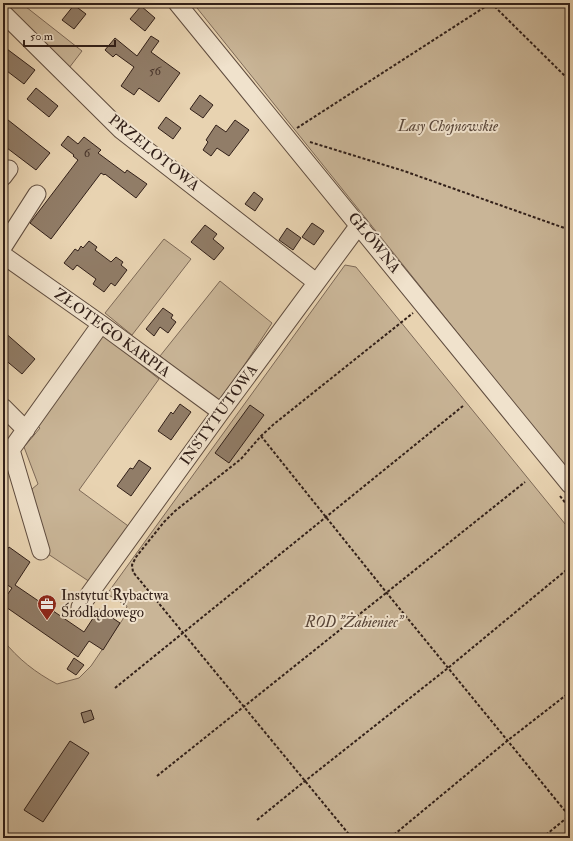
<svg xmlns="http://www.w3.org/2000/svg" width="573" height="841" font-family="'IM FELL Double Pica',serif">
<rect width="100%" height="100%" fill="#e8d3b1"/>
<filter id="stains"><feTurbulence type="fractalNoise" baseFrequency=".005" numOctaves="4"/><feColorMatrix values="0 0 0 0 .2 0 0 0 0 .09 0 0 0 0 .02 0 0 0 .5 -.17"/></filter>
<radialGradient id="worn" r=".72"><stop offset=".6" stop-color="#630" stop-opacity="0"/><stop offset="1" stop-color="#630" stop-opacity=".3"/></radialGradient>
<path fill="#c9b597" stroke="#7e6a58" d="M4,3H21L82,51L69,68Z
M193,3H570V473Z
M164,239L191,259L132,335L105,313Z
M345,265L356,267L570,530V838H3V640C18,659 36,673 57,684L79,678L91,666L123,619L127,606L107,594Z
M220,281L272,323L220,402L160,356Z
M102,334L159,379L79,490L131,528L90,582L45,552L32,489L38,484L24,447L40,428L35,424Z"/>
<path fill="#917d68" stroke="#322019" d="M74,5L86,14L74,29L62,20Z
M141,6L155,18L145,31L130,19Z
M151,36L159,41L151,52L180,73L159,102L139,88L134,95L121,86L134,67L116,54L113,57L105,50L115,38L137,56Z
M3,46L35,70L24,84L3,68Z
M36,88L58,106L49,117L27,99Z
M200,95L213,105L203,118L190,109Z
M3,116L50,153L36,170L3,145Z
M166,117L181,128L173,139L158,128Z
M235,120L249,130L229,156L217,148L211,156L203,150L208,142L206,140L216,125L226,132Z
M68,136L78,144L84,137L101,150L98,153L125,173L127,170L147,184L136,198L105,174L104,175L101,173L51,239L30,223L78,160L73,156L74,155L61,145Z
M254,192L263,199L255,211L245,204Z
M312,223L324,231L314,245L302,237Z
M205,225L217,234L213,239L224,248L214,260L191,242Z
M287,228L301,238L293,250L279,240Z
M89,241L97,247L95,250L111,262L116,257L123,262L121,265L127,270L115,286L111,283L104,292L93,284L96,279L77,265L73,270L64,263L75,249L78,251L81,246L83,248Z
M163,308L173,315L171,318L176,322L168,333L160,327L154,336L146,329Z
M3,331L35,359L22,374L3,358Z
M180,404L191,412L171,440L158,431L171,412L173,414Z
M250,405L264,415L229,463L215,453Z
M139,460L151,468L131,496L117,486L130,468L133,469Z
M9,547L30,562L15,585L84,632L99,609L120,623L103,650L89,641L78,657L3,605V601L12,588L3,582V555Z
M74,658L84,665L76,675L67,669Z
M91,710L94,719L84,723L81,713Z
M70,741L89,753L43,822L24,810Z"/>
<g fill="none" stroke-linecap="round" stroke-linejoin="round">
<defs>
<path id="minor" d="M177,3L570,485
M3,13L121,130L316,282
M3,177L9,169
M3,247L37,194
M3,255L101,324L221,412
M3,407L26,430
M3,450H11L41,551
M3,461L101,324
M80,607L221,412L359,225"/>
</defs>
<use href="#minor" stroke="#604d3f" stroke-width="19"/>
<path stroke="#322019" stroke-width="2" stroke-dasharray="3 2" stroke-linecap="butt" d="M491,3L570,81
M297,128L491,3
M310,142L404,171L570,230
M261,436L386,592L570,817
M560,496L570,509
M115,688L463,406
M157,776L525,482
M257,820L305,781L448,668L570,567
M352,838L133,572L132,565L136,557L164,522L175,511L241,459L261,436L274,424L413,313
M390,838L507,741L570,692
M542,838L569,816"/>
<use href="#minor" stroke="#f0e2cc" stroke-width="17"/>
</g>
<defs>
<symbol id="office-pin" viewBox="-11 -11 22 30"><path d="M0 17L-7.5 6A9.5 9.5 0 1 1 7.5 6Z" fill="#8f2418" stroke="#f0e2cc"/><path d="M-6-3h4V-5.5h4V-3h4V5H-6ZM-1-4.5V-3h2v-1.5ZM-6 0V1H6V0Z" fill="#fff"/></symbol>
</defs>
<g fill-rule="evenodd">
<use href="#office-pin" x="36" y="593" width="22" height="30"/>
</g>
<g text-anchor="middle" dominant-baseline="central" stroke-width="4" stroke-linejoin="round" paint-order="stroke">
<g font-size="13" fill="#4a372d">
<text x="155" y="71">56</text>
<text x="87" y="153">6</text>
</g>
<g font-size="15" font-style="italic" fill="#584538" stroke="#f0e2cc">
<text x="448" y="126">Lasy Chojnowskie</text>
<text x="354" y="622">ROD "Żabieniec"</text>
</g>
<g font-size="15" fill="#322019" stroke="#f0e2cc">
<text transform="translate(154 153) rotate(39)">PRZELOTOWA</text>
<text transform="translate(374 243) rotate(51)">GŁÓWNA</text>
<text transform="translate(112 333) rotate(36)">ZŁOTEGO KARPIA</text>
<text transform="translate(219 415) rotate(-54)">INSTYTUTOWA</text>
</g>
<g font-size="15" fill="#322019" stroke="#f0e2cc" text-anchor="start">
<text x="61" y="595">Instytut Rybactwa<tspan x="61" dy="17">Śródlądowego</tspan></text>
</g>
</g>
<rect width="573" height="841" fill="none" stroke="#e8d3b1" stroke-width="16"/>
<rect x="4" y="4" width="565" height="833" fill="none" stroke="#322019" stroke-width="2"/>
<rect x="8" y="8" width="557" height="825" fill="none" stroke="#322019"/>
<path d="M24 40v6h91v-6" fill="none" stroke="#322019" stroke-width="2"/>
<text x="30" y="40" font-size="12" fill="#322019" stroke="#f0e2cc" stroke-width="3" paint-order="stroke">50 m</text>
<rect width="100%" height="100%" filter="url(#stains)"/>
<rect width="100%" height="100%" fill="url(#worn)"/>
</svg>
